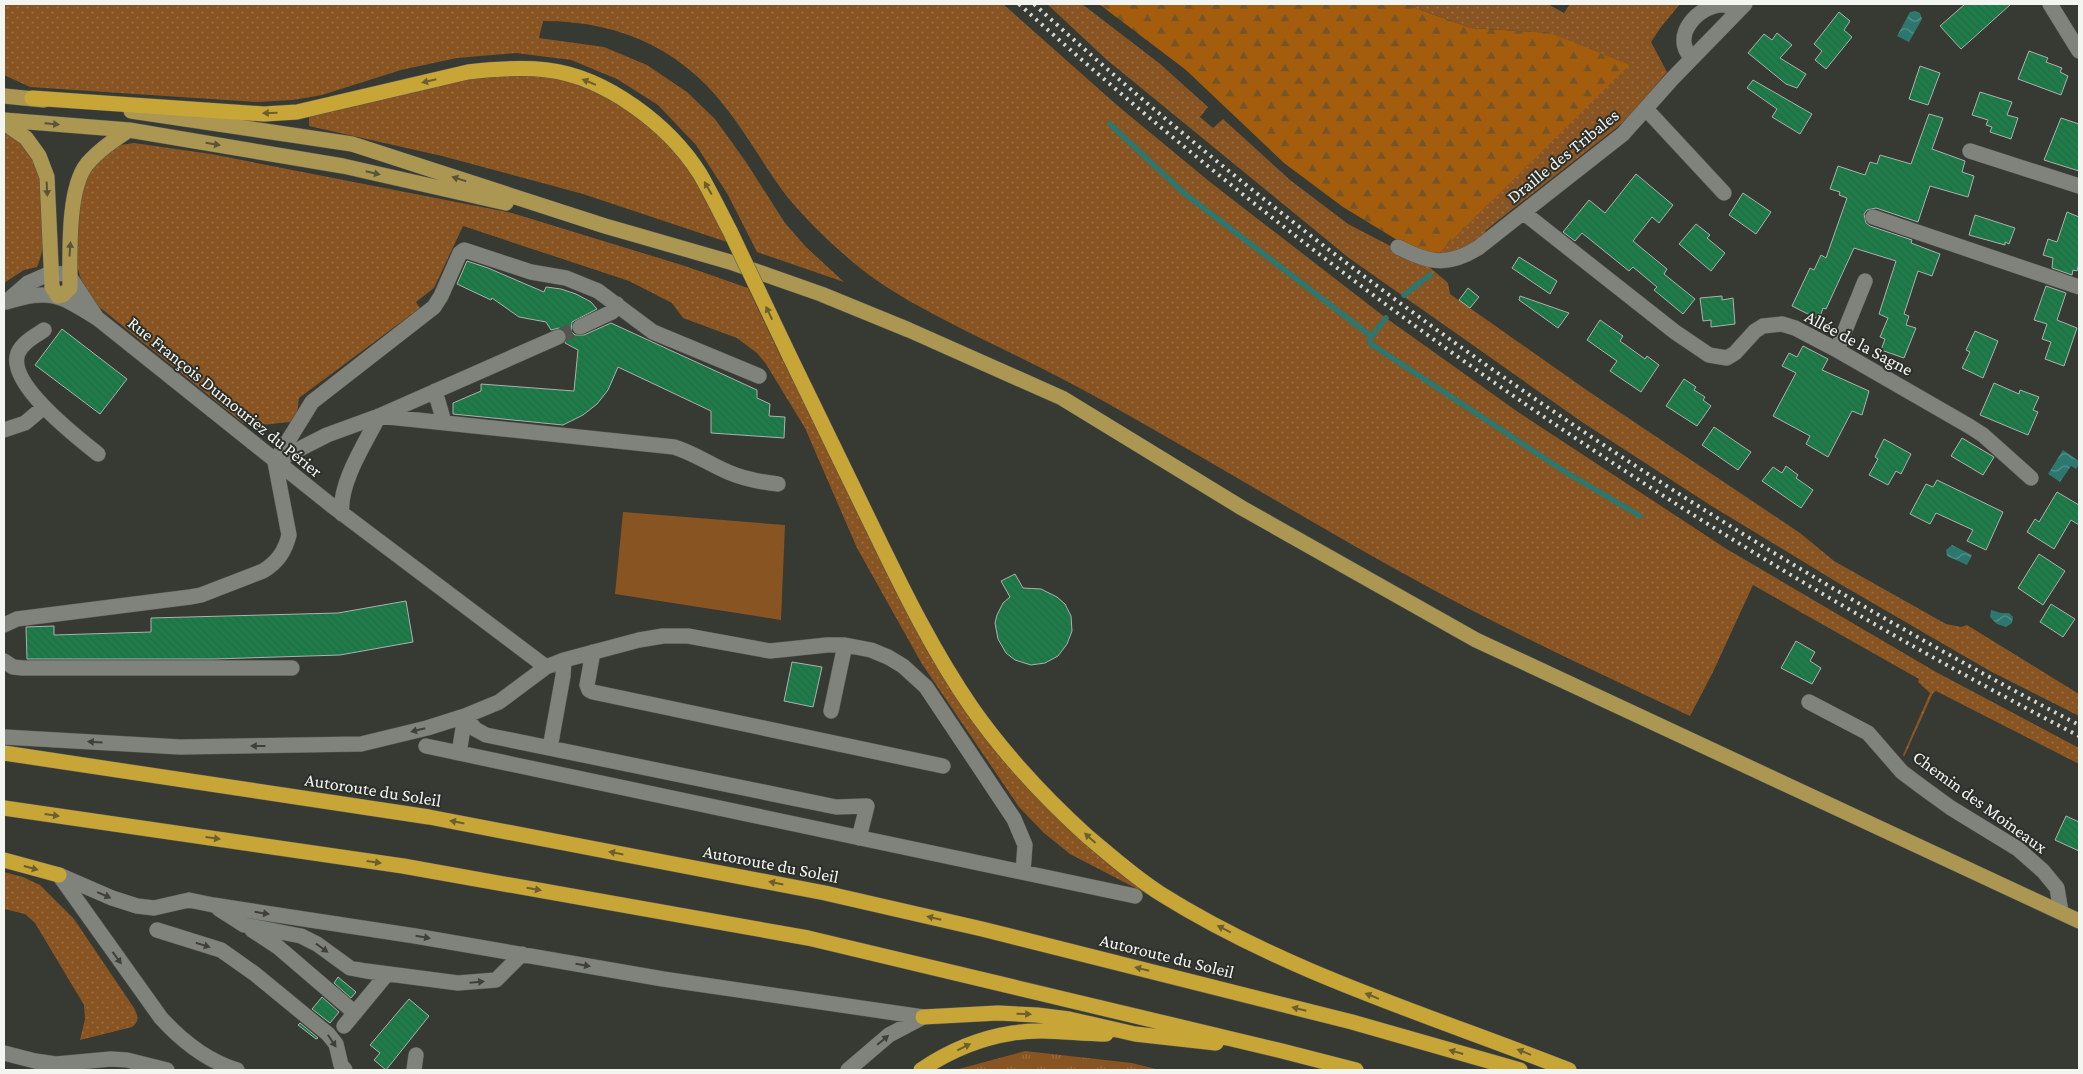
<svg xmlns="http://www.w3.org/2000/svg" width="2083" height="1074" font-family="'Crimson Pro',serif">
<defs>
<pattern id="grass-dots" width="8" height="8" patternUnits="userSpaceOnUse" patternTransform="scale(1.25)"><rect width="8" height="8" fill="#885422"/><path d="M2 2h.1M6 6h.1" fill="none" stroke="#996d43" stroke-width="1.8" stroke-linecap="round"/></pattern>
<pattern id="forest-firs" width="22" height="20" patternUnits="userSpaceOnUse" patternTransform="scale(1.25)"><rect width="22" height="20" fill="#a45d0c"/><path d="M5 1l3.5 6h-7zM16 11l3.5 6h-7z" fill="#76542a"/></pattern>
<pattern id="park-tufts" width="24" height="20" patternUnits="userSpaceOnUse" patternTransform="scale(1.25)"><rect width="24" height="20" fill="#885422"/><path d="M3 7l-1-3M5 7V3M7 7l1-3M15 17l-1-3M17 17v-4M19 17l1-3" fill="none" stroke="#996d43"/></pattern>
<pattern id="water-waves" width="16" height="10" patternUnits="userSpaceOnUse" patternTransform="scale(1.25)"><rect width="16" height="10" fill="#2d776e"/><path d="M0 5q4-4 8 0t8 0" fill="none" stroke="#56928a"/></pattern>
<pattern id="building-back-hatch" width="6" height="6" patternUnits="userSpaceOnUse" patternTransform="scale(1.25)"><rect width="6" height="6" fill="#197e47"/><path d="M-1 5l2 2M0 0l6 6M5-1l2 2" fill="none" stroke="#316448"/></pattern>
</defs>
<rect width="100%" height="100%" fill="#373933"/>
<path fill="url(#grass-dots)" d="M4,4H1003L1118,106L1210,182L1386,318L1518,412L1725,548L1936,672L2079,748V764L1936,691L1933,693L1904,757L1903,755L1930,693L1918,682L1919,679L1753,585L1713,672L1690,716C1599,673 1508,631 1419,582C1311,523 1206,458 1098,398C1058,376 1017,356 976,336C931,313 885,291 847,257C827,240 807,220 789,199C769,174 754,146 735,120C688,52 624,21 543,21L539,38L604,47L647,65L687,92L715,119L746,162L785,223L806,247L844,282L757,252L728,195L696,145L658,105L617,79L571,60L516,53L457,58L401,70L322,95L293,100L257,102L30,87L4,75Z
M1047,4H1082L1159,63L1208,107L1200,117L1213,128L1223,119L1290,180L1348,224L1427,265L1448,283L1450,294L1588,391L1800,533L1834,561L1946,624L1961,627L1967,625L2079,694V716L1990,671L1840,584L1710,505L1582,422L1349,258L1107,60Z
M1404,4H1548L1564,13L1570,4H1680L1661,27L1651,42L1667,72L1630,116L1616,128L1486,230C1479,250 1454,252 1436,256L1550,33L1471,28Z
M507,75C519,75 530,75 542,76C592,81 650,119 681,158C701,182 715,214 727,242L583,194L442,156L309,126V117L466,79Z
M4,133C38,144 40,176 42,206C44,228 46,246 37,267L24,270L4,283Z
M134,143L211,154L512,213L685,266L748,288L779,353L918,628L1042,803L1091,849L1147,894L1070,854L1044,833L1019,807L922,664L857,548L805,428L766,364L757,353L737,338L683,318L672,303L629,281L463,226L434,288L416,302L420,308L299,398L296,422C278,421 262,428 243,423L93,302L83,286L74,256L79,195L93,166L120,145Z
M4,872L23,877L40,885L74,919L134,1008C138,1016 140,1021 132,1027L80,1040L85,1019L84,1005L35,923L25,914L4,909Z"/>
<path fill="url(#forest-firs)" d="M1099,4H1404L1471,28L1550,33L1629,65L1436,256L1407,246L1343,207L1284,163L1186,70Z"/>
<path fill="url(#park-tufts)" d="M1025,1051L1132,1063L1160,1070H955Z"/>
<path fill="#885422" d="M623,512L785,525L781,620L615,594Z"/>
<path fill="url(#water-waves)" d="M1915,11L1920,13L1922,19L1909,42L1897,36L1910,12Z
M2063,450L2079,461V465L2076,469L2071,466L2060,482L2048,474Z
M1952,545L1972,555L1967,565L1947,556L1946,550Z
M1991,610L2001,613H2009L2013,617L2012,623L2006,627L1997,624L1990,617Z"/>
<g fill="none" stroke-linecap="round" stroke-linejoin="round">
<path stroke="#2d776e" stroke-width="5.5" d="M1110,124L1184,193L1371,336
M1404,295L1430,275
M1386,318L1370,338L1371,344L1564,471L1640,516"/>
</g>
<path fill="url(#building-back-hatch)" stroke="#abb2ad" d="M1965,4H2011L1961,49L1940,26Z
M1839,12L1850,21L1844,30L1852,37L1826,69L1815,60L1822,51L1814,44Z
M1777,33L1792,45L1780,58L1806,74L1797,88L1786,84L1748,53L1764,34L1772,40Z
M2029,51L2048,58L2046,62L2062,68L2060,72L2068,76L2061,95L2018,79Z
M1920,66L1940,73L1928,105L1909,99Z
M1753,80L1812,114L1800,134L1772,117L1777,109L1747,88Z
M1980,92L2012,102L2007,115L2018,118L2011,139L1990,132L1992,127L1986,125L1988,120L1972,115Z
M1929,114L1943,118L1932,149L1965,161L1962,172L1974,176L1968,197L1930,186L1918,222L1876,208L1867,210L1864,214L1866,223L1870,226L1912,240L1911,243L1940,254L1932,276L1918,271L1904,314L1909,316L1906,325L1916,328L1904,358L1881,350L1885,339L1880,337L1888,318L1879,314L1896,261L1854,248L1826,309L1823,308L1821,314L1818,313L1816,318L1792,306L1810,268L1814,270L1821,255L1826,258L1847,198L1839,195L1840,192L1830,189L1838,166L1865,175L1870,162L1877,164L1880,155L1911,164Z
M2061,118L2079,124V171L2044,160Z
M1636,174L1673,205L1659,223L1652,217L1633,241L1667,269L1664,274L1695,299L1683,314L1654,290L1657,287L1633,267L1629,271L1582,233L1575,241L1563,232L1589,200L1605,213Z
M1743,193L1771,212L1756,234L1729,215Z
M2067,212L2079,217V263L2077,271L2073,270L2072,275L2052,268L2053,258L2043,255L2048,239L2057,242Z
M1975,215L2015,228L2009,244L2005,242V245L1969,235Z
M1696,224L1710,235L1707,238L1725,253L1711,271L1679,244Z
M1519,257L1557,281L1550,294L1512,268Z
M467,261L488,268L544,292L546,287L561,289L576,294L591,302L597,309L572,322L571,331L575,335H584L611,323L757,390V398L770,404L769,416L785,417L784,438L711,433V411L618,367L608,390L597,404L583,415L563,425L453,414V403L481,391V384L574,391L578,350L565,343L567,338L564,330L559,328L551,330L546,322L519,317L492,298L491,300L457,284Z
M2046,286L2066,293L2057,320L2077,328L2064,366L2045,359L2051,342L2042,339L2047,324L2034,320Z
M1468,288L1479,297L1470,308L1459,300Z
M1520,296L1569,313L1558,328L1519,300Z
M1722,296V300L1733,298L1735,324L1711,327V320L1703,321L1700,298Z
M1600,320L1623,336L1620,341L1645,359L1647,356L1659,365L1641,392L1610,371L1617,361L1587,340Z
M62,329L127,379L100,414L35,365Z
M1975,331L1998,341L1983,378L1962,368L1970,352L1966,350Z
M1803,346L1828,359L1822,370L1869,391L1862,415L1852,411L1828,457L1806,444L1810,436L1773,416L1796,373L1782,366L1789,353L1797,357Z
M1684,379L1696,387L1694,390L1705,397L1703,400L1711,406L1697,426L1666,406Z
M1994,383L2019,394L2020,390L2039,397L2033,410L2038,412L2028,435L1980,415Z
M1714,427L1751,452L1738,470L1702,445Z
M1962,438L1994,457L1983,475L1951,456Z
M1884,439L1911,454L1901,474L1896,471L1888,485L1869,475L1878,459L1875,457Z
M1786,466L1798,475L1796,478L1813,490L1801,508L1762,481L1773,467L1782,473Z
M1937,480L2003,512L1986,550L1967,541L1973,530L1936,513L1930,524L1910,514L1926,484L1933,487Z
M2057,492L2079,505V525L2071,520L2054,549L2027,532L2035,519L2039,522Z
M2039,554L2065,571L2043,605L2018,588Z
M1015,574L1023,588L1041,589L1057,597L1065,604L1071,616L1072,631L1067,644L1058,656L1045,663L1031,665L1015,660L1006,653L998,639L995,623L997,615L1003,603L1010,597L1001,581Z
M406,601L413,642L340,655L214,659H27L26,627L54,626V635L151,632V618L338,613Z
M2051,604L2075,619L2063,637L2040,622Z
M1796,641L1815,652L1810,661L1821,668L1812,684L1781,668Z
M792,662L822,667L813,707L784,701Z
M2066,816L2079,822V851L2055,840Z
M338,977L356,992L351,998L334,983Z
M322,997L339,1012L330,1023L312,1009Z
M409,999L429,1016L386,1070L374,1060L380,1053L370,1045Z
M300,1023L318,1038L316,1039L298,1025Z"/>
<g fill="none" stroke-linecap="round" stroke-linejoin="round">
<path stroke="#535550" stroke-width="15" stroke-dasharray="15 8" stroke-linecap="butt" d="M558,337L580,327"/>
<defs>
<path id="minor" d="M2050,4L2079,51
M1692,58C1669,36 1700,4 1723,5C1728,6 1733,8 1738,10
M1646,109L1724,193
M1970,151L2079,186
M1524,213L1675,332L1709,355L1727,358L1735,353L1755,331L1763,326L1782,324L1795,328L1837,350L1969,426L1983,435L2031,478
M1873,217L2079,287
M1398,247C1429,263 1447,267 1478,248L1623,134L1672,79L1745,4
M51,273L65,274L70,277L97,318C58,294 51,289 6,302L28,283Z
M97,318L331,505L546,667
M580,327L612,312L617,304
M44,330C35,336 23,342 18,353C6,383 78,438 98,454
M1837,350L1865,281
M435,391L444,422
M4,430L25,423L44,407
M276,461L327,435L379,416L558,337
M342,514C338,484 366,442 379,416L674,447C694,453 709,464 728,472C744,479 760,482 778,484
M4,625L17,619L190,597L201,595L263,571C278,562 285,551 289,535L275,462L312,402L434,307L441,296L460,253L464,250L531,272L566,278L598,291L653,332L759,376
M593,652L587,685L589,690L593,692L943,766
M4,661L13,667L23,668H292
M1809,702L1868,733L1902,772L1922,787L1951,808L2018,849L2043,871L2057,888L2061,912
M831,711L845,645
M4,737L180,747L361,744L427,728L465,716L499,702L546,667L564,660L639,640L663,636H688L770,651L827,645H845L871,650L888,657L903,666L926,687L1014,819L1025,845L1023,872
M426,746L1135,896
M550,748L563,676L564,660
M459,753L465,716L475,729L486,735L836,807L867,806L859,838
M59,875L112,898L137,906L154,908L189,900L213,905L415,936L663,979L923,1017
M59,875L161,1018C182,1041 207,1061 237,1070
M219,909L244,925L301,936L317,944L350,968L366,971L458,983L496,980L522,954
M157,930L221,950L255,974L328,1034L336,1044L341,1065L345,1070
M252,930L278,947L355,1013
M344,1026L387,974
M4,1053L35,1061L56,1064L111,1059L127,1060L167,1070
M414,1070L416,1055
M848,1070L889,1035L923,1017"/>
<path id="major" d="M4,96L44,100
M131,111L352,144L605,226L730,262L821,294L909,330L1062,398L1242,508L1476,640L2079,921
M4,120L129,130L343,166L506,203
M4,123L26,138L39,156L47,177L52,287L58,296L63,295L70,288C70,255 67,189 87,164C99,150 114,140 129,130"/>
<path id="highway" d="M32,98L264,114L297,112L468,72C494,69 521,67 547,70C606,77 669,125 700,174C711,193 720,212 730,231
M790,357C818,415 847,474 875,532C904,592 934,653 972,708C1005,755 1044,797 1087,836C1111,856 1134,877 1161,894C1287,973 1432,1016 1569,1070
M4,753L429,817L825,893L982,929L1352,1022L1520,1070
M4,808L403,866L808,938L1282,1051L1356,1070
M4,860L59,875
M923,1017L998,1013L1037,1015L1069,1019L1135,1034L1216,1043
M921,1070C949,1051 980,1038 1013,1033C1044,1028 1076,1034 1106,1034"/>
</defs>
<use href="#minor" stroke="#555752" stroke-width="16"/>
<use href="#major" stroke="#555752" stroke-width="16"/>
<use href="#highway" stroke="#555752" stroke-width="16"/>
<use href="#minor" stroke="#80837b" stroke-width="15"/>
<use href="#major" stroke="#ab9752" stroke-width="15"/>
<use href="#highway" stroke="#c7a537" stroke-width="15"/>
<path stroke="#d4d6d1" stroke-width="4" stroke-dasharray="2.5 5" stroke-linecap="butt" d="M1019,4C1341,295 1694,536 2079,736
M1034,4C1349,290 1703,528 2079,725"/>
<defs>
<path id="highway-bridge" d="M730,231L790,357"/>
</defs>
<use href="#highway-bridge" stroke="#555752" stroke-width="16" stroke-linecap="butt"/>
<use href="#highway-bridge" stroke="#c7a537" stroke-width="15"/>
</g>
<defs><path id="oneway-solid" d="M-6-.8H1V-3.2L6.5 0L1 3.2V.8H-6Z" transform="scale(1.25)"/></defs>
<g fill="#6b5e2f">
<use href="#oneway-solid" transform="translate(429 81) rotate(167)"/>
<use href="#oneway-solid" transform="translate(589 82) rotate(-158)"/>
<use href="#oneway-solid" transform="translate(270 113) rotate(178)"/>
<use href="#oneway-solid" transform="translate(708 188) rotate(-120)"/>
<use href="#oneway-solid" transform="translate(769 313) rotate(-115)"/>
<use href="#oneway-solid" transform="translate(52 815) rotate(8)"/>
<use href="#oneway-solid" transform="translate(457 822) rotate(-169)"/>
<use href="#oneway-solid" transform="translate(213 838) rotate(8)"/>
<use href="#oneway-solid" transform="translate(1090 838) rotate(-138)"/>
<use href="#oneway-solid" transform="translate(616 853) rotate(-169)"/>
<use href="#oneway-solid" transform="translate(374 862) rotate(8)"/>
<use href="#oneway-solid" transform="translate(31 868) rotate(15)"/>
<use href="#oneway-solid" transform="translate(776 883) rotate(-169)"/>
<use href="#oneway-solid" transform="translate(534 889) rotate(10)"/>
<use href="#oneway-solid" transform="translate(934 918) rotate(-167)"/>
<use href="#oneway-solid" transform="translate(1224 929) rotate(-153)"/>
<use href="#oneway-solid" transform="translate(1142 969) rotate(-166)"/>
<use href="#oneway-solid" transform="translate(1372 996) rotate(-158)"/>
<use href="#oneway-solid" transform="translate(1299 1009) rotate(-166)"/>
<use href="#oneway-solid" transform="translate(1024 1014) rotate(2)"/>
<use href="#oneway-solid" transform="translate(964 1047) rotate(-26)"/>
<use href="#oneway-solid" transform="translate(1456 1052) rotate(-164)"/>
<use href="#oneway-solid" transform="translate(1524 1052) rotate(-158)"/>
</g>
<g fill="#595337">
<use href="#oneway-solid" transform="translate(52 124) rotate(5)"/>
<use href="#oneway-solid" transform="translate(213 144) rotate(9)"/>
<use href="#oneway-solid" transform="translate(373 173) rotate(13)"/>
<use href="#oneway-solid" transform="translate(459 179) rotate(-162)"/>
<use href="#oneway-solid" transform="translate(47 189) rotate(87)"/>
<use href="#oneway-solid" transform="translate(70 249) rotate(-86)"/>
</g>
<g fill="#3e4039">
<use href="#oneway-solid" transform="translate(418 730) rotate(166)"/>
<use href="#oneway-solid" transform="translate(95 742) rotate(-177)"/>
<use href="#oneway-solid" transform="translate(258 746) rotate(180)"/>
<use href="#oneway-solid" transform="translate(104 895) rotate(23)"/>
<use href="#oneway-solid" transform="translate(262 913) rotate(9)"/>
<use href="#oneway-solid" transform="translate(423 937) rotate(10)"/>
<use href="#oneway-solid" transform="translate(203 945) rotate(17)"/>
<use href="#oneway-solid" transform="translate(322 948) rotate(36)"/>
<use href="#oneway-solid" transform="translate(117 958) rotate(54)"/>
<use href="#oneway-solid" transform="translate(583 965) rotate(10)"/>
<use href="#oneway-solid" transform="translate(477 982) rotate(-5)"/>
<use href="#oneway-solid" transform="translate(883 1040) rotate(-40)"/>
<use href="#oneway-solid" transform="translate(332 1041) rotate(56)"/>
</g>
<g text-anchor="middle" dominant-baseline="central" stroke-width="4" stroke-linejoin="round" paint-order="stroke">
<g font-size="18" fill="#f3f5f1" stroke="#2d2f29">
<text transform="translate(1563 156) rotate(-39)">Draille des Tribales</text>
<text transform="translate(1859 343) rotate(28)">Allée de la Sagne</text>
<text transform="translate(225 397) rotate(39)">Rue François Dumouriez du Périer</text>
<text transform="translate(373 790) rotate(9)">Autoroute du Soleil</text>
<text transform="translate(1980 802) rotate(36)">Chemin des Moineaux</text>
<text transform="translate(771 864) rotate(11)">Autoroute du Soleil</text>
<text transform="translate(1167 956) rotate(14)">Autoroute du Soleil</text>
</g>
</g>
<rect width="2083" height="1074" fill="none" stroke="#f3f5f1" stroke-width="10"/>
</svg>
